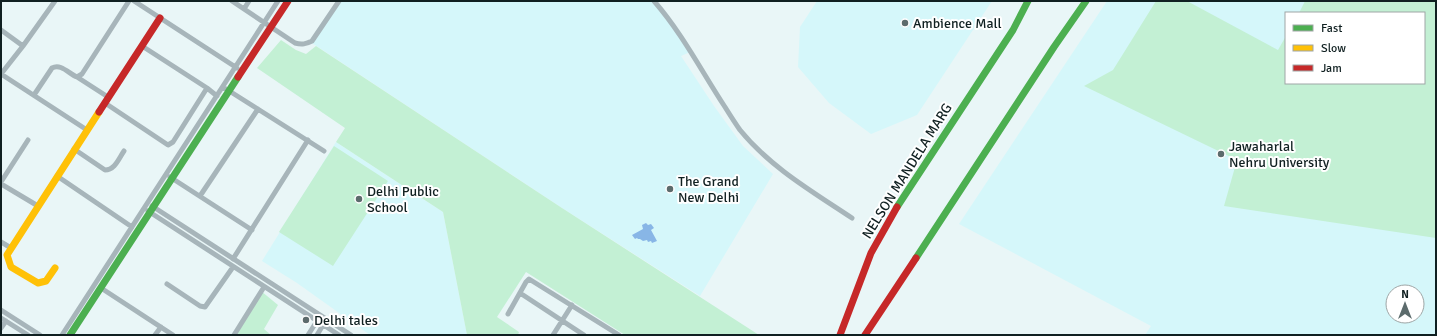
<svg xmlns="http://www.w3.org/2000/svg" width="1437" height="336" font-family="Signika,sans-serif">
<rect width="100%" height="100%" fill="#e9f6f7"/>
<path fill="#d5f7fa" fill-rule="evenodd" d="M338,1H654L690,52L681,56L714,106L743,146L773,174L700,296L562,208L312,43Z
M817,1H992L917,115L871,134L829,103L798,67L800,27Z
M1107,1H1436V335H1145L1151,326L959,224ZM1286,13H1424V83H1286ZM1393,292H1417V316H1393Z
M336,142L443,212L467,335H370L297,283L262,261Z"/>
<path fill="#c3f0d4" d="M1156,1H1187L1278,50L1286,36V83H1424V13H1299L1305,1H1436V238L1224,206L1237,160L1084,86L1113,70Z
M281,40L296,50L306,54L316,46L562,208L759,335H625L526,272L497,317L519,332L518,335H467L443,212L336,142L345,128L257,68Z
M334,146L388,181L333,266L279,232Z
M261,291L278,305L264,329L271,335H234Z"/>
<path fill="#88b6e6" d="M646,223L648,225L651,224L654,228L651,230L657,241L652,243L651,241L648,242L647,240L643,241L640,239H638L637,238L635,239L632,235L643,229L642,225Z"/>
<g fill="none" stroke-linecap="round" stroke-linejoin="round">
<path stroke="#a7b5ba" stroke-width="5" d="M134,1L237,68
M232,1L295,43C302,45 306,44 312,41L339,1
M654,1C682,33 702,72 725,107C730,115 735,123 740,130C770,167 813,192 852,218
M244,9L249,1
M1,30L23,46
M142,46L207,88L217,96
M1,74L87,130
M1,74L23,46L55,1
M77,77L108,97
M223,87L324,151
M34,95L52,68C61,63 69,74 77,77L82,74L129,1
M105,103L168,145L173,142L207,88
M74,149L105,170C115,170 119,158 124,151
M57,176L132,227
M170,177L252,230
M1,182L28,140
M1,184L38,206
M200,196L258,109
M152,206L351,335
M148,211L339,335
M1,242L11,248
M233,259L308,140
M167,284L200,306L205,307L233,267
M101,288L173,335
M520,293L584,335
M1,310L40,335
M508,314L526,282L529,279L619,335
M1,318L28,335
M1,328L6,321
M62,335L278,1
M155,335L161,327
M234,335L264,287
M308,335L317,321
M317,335L323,325
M553,335L572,305"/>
<path stroke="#4caf50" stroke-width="7" d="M897,207L1013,30L1028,1
M916,258L1054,47L1086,1
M70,335L238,77"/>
<path stroke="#ffc107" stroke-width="7" d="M55,268L46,281L38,283L11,267L7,255L99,112"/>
<path stroke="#c62828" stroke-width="7" d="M238,77L288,1
M99,112L160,18
M840,335L871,253L897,207
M865,335L916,258"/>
</g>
<g fill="#5c6b6c" stroke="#fff" stroke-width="1.5">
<circle cx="905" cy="23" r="4"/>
<circle cx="1221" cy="154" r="4"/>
<circle cx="670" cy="189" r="4"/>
<circle cx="359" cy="199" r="4"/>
<circle cx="306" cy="320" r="4"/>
</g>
<g text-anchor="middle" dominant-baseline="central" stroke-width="4" stroke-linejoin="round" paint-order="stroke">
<g font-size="14" fill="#102021" stroke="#fff" text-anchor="start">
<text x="913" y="23">Ambience Mall</text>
<text x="1229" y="146">Jawaharlal<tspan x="1229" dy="16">Nehru University</tspan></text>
<text x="678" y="181">The Grand<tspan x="678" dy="16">New Delhi</tspan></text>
<text x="367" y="191">Delhi Public<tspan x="367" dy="16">School</tspan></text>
<text x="314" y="320">Delhi tales</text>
</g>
<g font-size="14" fill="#102021" stroke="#fff">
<text transform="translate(907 171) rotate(-58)">NELSON MANDELA MARG</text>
</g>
</g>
<rect width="1437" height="336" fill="none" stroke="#102021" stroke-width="4"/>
<rect x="1285" y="12" width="140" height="72" fill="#ffffff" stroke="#9fa6a6"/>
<rect x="1293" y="25" width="20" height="6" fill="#4caf50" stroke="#9fa6a6"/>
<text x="1321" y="32" font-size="12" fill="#102021">Fast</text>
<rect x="1293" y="45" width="20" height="6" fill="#ffc107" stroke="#9fa6a6"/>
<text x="1321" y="52" font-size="12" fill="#102021">Slow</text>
<rect x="1293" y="65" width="20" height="6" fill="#c62828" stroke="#9fa6a6"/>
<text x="1321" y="72" font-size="12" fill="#102021">Jam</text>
<g transform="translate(1405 304)"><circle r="19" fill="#ffffff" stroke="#9fa6a6"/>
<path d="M0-3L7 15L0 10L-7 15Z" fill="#5c6b6c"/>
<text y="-6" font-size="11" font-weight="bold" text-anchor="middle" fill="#102021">N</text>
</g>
</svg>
